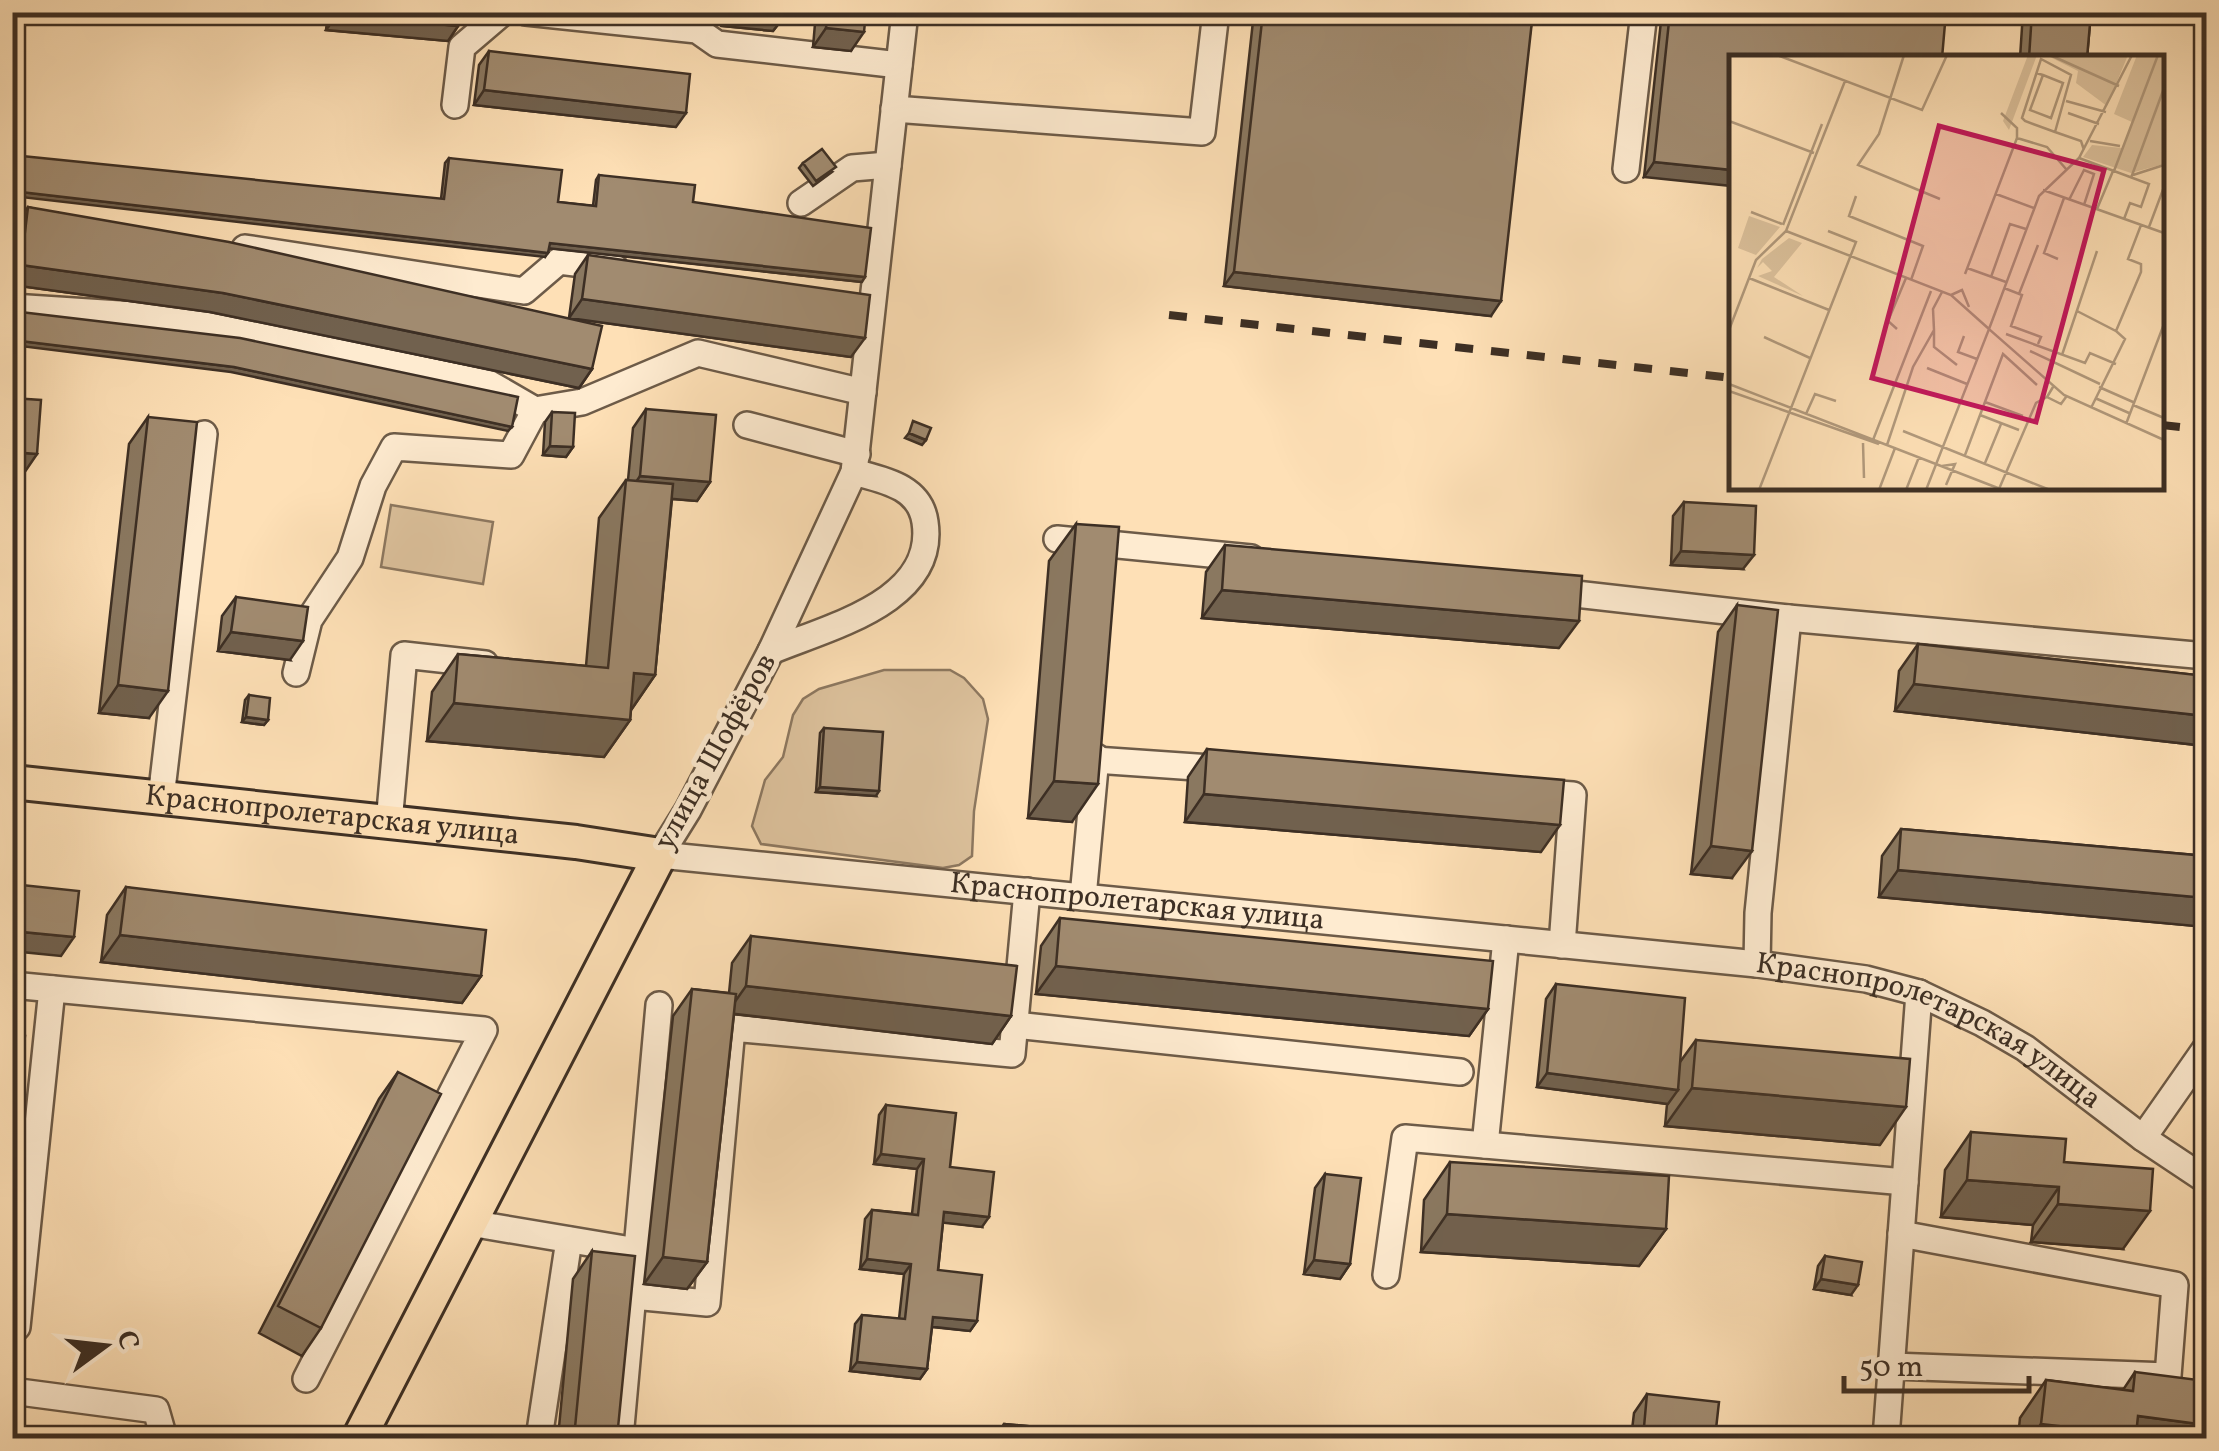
<svg xmlns="http://www.w3.org/2000/svg" width="2219" height="1451" font-family="Vollkorn,serif">
<rect width="100%" height="100%" fill="#fee0b6"/>
<filter id="stains"><feTurbulence type="fractalNoise" baseFrequency=".002" numOctaves="4"/><feColorMatrix values="0 0 0 0 .2 0 0 0 0 .09 0 0 0 0 .02 0 0 0 .5 -.17"/></filter>
<radialGradient id="worn" r=".72"><stop offset=".6" stop-color="#630" stop-opacity="0"/><stop offset="1" stop-color="#630" stop-opacity=".3"/></radialGradient>
<path fill="#ddc29d" stroke="#8d7860" stroke-width="2.5" d="M391,505L493,522L483,584L381,567Z
M884,670H950L964,678L983,699L988,719L974,811L972,856L959,865L943,868L761,844L752,826L765,780L783,757L793,715L803,699L819,689Z"/>
<g fill="none" stroke-linecap="round" stroke-linejoin="round">
<defs>
<g id="minor">
<path d="M526,12L697,30L717,44L899,65"/>
<path id="s1" d="M905,12L854,472L771,651L688,810L660,855L1757,964L1866,979L1919,993L1982,1023L2025,1048L2143,1138L2206,1180"/>
<path d="M455,105L462,47L503,12"/>
<path d="M894,109L1202,132L1216,12"/>
<path d="M1626,169L1644,12"/>
<path d="M801,203L852,168L888,165"/>
<path d="M245,248L524,291L559,261L615,268"/>
<path d="M12,307L181,318L490,384L535,410L582,402L698,353L863,392"/>
<path d="M747,425L857,454"/>
<path d="M1057,539L1251,558"/>
<path d="M1549,591L1788,618L2206,656"/>
<path d="M771,651C828,627 937,602 925,522C920,486 883,480 854,472"/>
<path d="M296,673L309,620L350,558L373,486L394,447L511,455L535,410"/>
<path d="M1095,760L1225,769"/>
<path d="M1529,792L1573,795L1562,945"/>
<path d="M161,798L204,434"/>
<path d="M389,823L404,655L485,664"/>
<path d="M1083,897L1096,757"/>
<path d="M1757,964L1758,913L1788,618"/>
<path d="M12,985L484,1030L306,1379"/>
<path d="M1015,1025L1460,1072"/>
<path d="M2143,1138L2206,1048"/>
<path d="M1485,1145L1506,939"/>
<path d="M470,1223L637,1251"/>
<path d="M1386,1275L1405,1138L1905,1182"/>
<path d="M633,1296L707,1303L732,1028L1012,1054L1027,891"/>
<path d="M17,1327L52,989"/>
<path d="M1892,1366L2168,1376L2175,1285L1901,1234"/>
<path d="M12,1391L156,1410L164,1438"/>
<path d="M539,1438L569,1240"/>
<path d="M620,1438L659,1005"/>
<path d="M1886,1438L1919,993"/>
</g>
<g id="major">
<path id="s2" d="M12,782L576,842L660,855L359,1438"/>
</g>
</defs>
<use href="#minor" stroke="#6d5b48" stroke-width="30"/>
<use href="#major" stroke="#3d2f24" stroke-width="38"/>
<use href="#minor" stroke="#feebd0" stroke-width="25"/>
<use href="#major" stroke="#fee0b6" stroke-width="32"/>
<path stroke="#3d2f24" stroke-width="8" stroke-dasharray="18 18" stroke-linecap="butt" d="M1169,315L1732,378
M2162,425L2206,430"/>
</g>
<path fill="#8a7860" stroke="#3d2f24" stroke-width="2.5" d="M328,12H459L458,26L448,41L326,30Z
M724,12H781L780,22L773,31L722,26Z
M816,12H879L876,16L866,15L851,51L813,47Z
M1254,12H1533L1491,316L1224,286Z
M1662,12H1946L1644,177Z
M2023,12H2091L2087,58H2020Z
M489,51L676,127L474,105L479,65Z
M449,158L558,202L593,206L596,180L599,175L693,202L862,282L549,248L545,257L441,199L445,163Z
M803,163L832,172L813,186L799,168Z
M28,207L592,369L579,388L210,312L12,285V208L24,213Z
M588,255L851,357L569,318L575,274Z
M646,409L710,482L697,501L672,499L655,675L631,710L630,720L604,757L427,741L432,692L458,654L586,666L599,518L626,480H628L633,428Z
M552,412L573,447L566,457L543,455L545,422Z
M148,417L149,718L99,713L129,444Z
M1684,502L1743,569L1671,565L1673,516Z
M1076,524L1072,822L1028,818L1049,561Z
M1225,545L1559,648L1202,618L1206,572Z
M236,597L290,660L218,651L222,616Z
M1737,605L1732,878L1691,874L1718,632Z
M1918,644L2206,676V746L1895,711L1899,671Z
M249,695L268,720L264,725L242,722L245,700Z
M824,728L876,796L816,792L820,733Z
M1207,749L1541,852L1185,822L1188,777Z
M1901,829L2206,856V927L1879,897L1882,856Z
M126,887L481,976L462,1003L101,962L107,915Z
M1060,918L1488,1009L1469,1036L1036,994L1041,946Z
M751,936L1011,1016L992,1044L734,1014L707,1262L687,1289L644,1284L673,1016L692,989L729,993L732,963Z
M1556,984L1680,1062L1696,1040L1880,1145L1665,1126L1667,1104L1537,1087L1546,999Z
M398,1072L321,1328L302,1356L259,1333L379,1099Z
M886,1105L950,1167L982,1227L943,1222L938,1270L977,1321L970,1331L932,1327L927,1369L920,1379L850,1371L855,1324L862,1315L899,1319L904,1274L860,1269L865,1219L872,1210L912,1214L917,1169L874,1164L879,1115Z
M1971,1132L2064,1162L2123,1249L2031,1242L2033,1225L1941,1217L1945,1170Z
M1450,1162L1666,1229L1639,1266L1421,1252L1424,1200Z
M1325,1174L1350,1264L1340,1279L1304,1274L1315,1188Z
M592,1251L617,1438H558L573,1279Z
M1825,1256L1851,1295L1814,1289L1818,1266Z
M2135,1372L2206,1438H2018L2020,1418L2046,1380L2123,1390Z
M1647,1394L1715,1438H1631L1634,1413Z
M1004,1424L1155,1438H994Z"/>
<path fill="#71614e" stroke="#3d2f24" stroke-width="2.5" d="M337,15L458,26L448,41L326,30Z
M729,17L780,22L773,31L722,26Z
M826,28L864,32L851,51L813,47Z
M484,90L686,113L676,127L474,105Z
M1654,162L1732,170V186L1644,177Z
M12,191L548,253L545,257L12,196Z
M550,243L865,277L862,282L546,248Z
M21,265L223,293L592,369L579,388L210,312L12,285V277Z
M1234,272L1501,301L1491,316L1224,286Z
M582,299L865,338L851,357L569,318Z
M12,340L234,367L512,427L508,431L231,372L12,345Z
M909,433L926,440L922,445L905,438Z
M550,446L573,447L566,457L543,455Z
M12,452L37,454L18,482L12,481Z
M640,476L710,482L697,501L627,495Z
M1681,551L1754,555L1743,569L1671,565Z
M1222,590L1579,621L1559,648L1202,618Z
M231,632L303,641L290,660L218,651Z
M634,673L655,675L629,713Z
M1914,684L2206,716V746L1895,711Z
M118,685L168,691L149,718L99,713Z
M454,703L630,720L604,757L427,741Z
M246,717L268,720L264,725L242,722Z
M1054,781L1098,784L1072,822L1028,818Z
M820,787L879,791L876,796L816,792Z
M1204,794L1560,825L1541,852L1185,822Z
M1711,846L1752,851L1732,878L1691,874Z
M1898,870L2206,898V927L1879,897Z
M12,931L74,937L61,956L12,951Z
M120,935L481,976L462,1003L101,962Z
M1056,966L1488,1009L1469,1036L1036,994Z
M746,986L1011,1016L992,1044L727,1013Z
M1547,1073L1678,1090L1668,1104L1537,1087Z
M1692,1088L1906,1107L1880,1145L1665,1126Z
M881,1154L924,1159L917,1169L874,1164Z
M1967,1180L2059,1187L2033,1225L1941,1217Z
M2058,1204L2150,1211L2123,1249L2031,1242Z
M944,1212L989,1217L982,1227L937,1222Z
M1447,1214L1666,1229L1639,1266L1421,1252Z
M663,1257L707,1262L687,1289L644,1284Z
M867,1259L911,1264L904,1274L860,1269Z
M1314,1260L1350,1264L1340,1279L1304,1274Z
M1821,1279L1858,1285L1851,1295L1814,1289Z
M933,1317L977,1321L970,1331L926,1326Z
M857,1362L927,1369L920,1379L850,1371Z
M2138,1416L2206,1425V1438H2031L2041,1424Z"/>
<path fill="#a18b70" stroke="#3d2f24" stroke-width="2.5" d="M337,12H459L458,26L337,15Z
M729,12H781L780,22L729,17Z
M828,12H866L864,32L826,28Z
M1263,12H1533L1501,301L1234,272Z
M1670,12H1946L1942,58H1732V170L1654,162Z
M2032,12H2091L2087,58H2029Z
M489,51L690,74L686,113L484,90Z
M822,149L836,167L816,181L803,163Z
M12,155L444,199L449,158L562,170L558,202L596,206L599,175L695,185L693,202L871,228L865,277L550,243L548,253L12,191Z
M28,207L229,242L602,326L592,369L223,293L21,265Z
M12,208L25,210L16,278L12,277Z
M588,255L870,295L865,338L582,299Z
M12,311L240,338L518,397L512,427L234,367L12,340Z
M12,398L41,400L37,454L12,452Z
M646,409L716,415L710,482L640,476Z
M552,412L575,413L573,447L550,446Z
M148,417L197,422L168,691L118,685Z
M913,421L931,428L926,440L909,433Z
M626,480L673,484L655,675L634,673L630,720L454,703L458,654L608,668Z
M1684,502L1756,506L1754,555L1681,551Z
M1076,524L1119,527L1098,784L1054,781Z
M1225,545L1582,576L1579,621L1222,590Z
M236,597L308,607L303,641L231,632Z
M12,604L22,605L17,660H12Z
M1737,605L1778,610L1752,851L1711,846Z
M1918,644L2206,676V716L1914,684Z
M249,695L270,698L268,720L246,717Z
M824,728L883,732L879,791L820,787Z
M1207,749L1564,780L1560,825L1204,794Z
M1901,829L2206,856V898L1898,870Z
M12,884L79,891L74,937L12,931Z
M126,887L486,930L481,976L120,935Z
M1060,918L1493,961L1488,1009L1056,966Z
M751,936L1017,966L1011,1016L746,986Z
M1556,984L1685,998L1678,1090L1547,1073Z
M692,989L736,994L707,1262L663,1257Z
M12,1035L25,1036L12,1151Z
M1696,1040L1910,1059L1906,1107L1692,1088Z
M398,1072L441,1094L321,1328L278,1306Z
M886,1105L956,1113L950,1167L994,1172L989,1217L944,1212L938,1270L982,1275L977,1321L933,1317L927,1369L857,1362L862,1315L905,1319L911,1264L867,1259L872,1210L918,1215L924,1159L881,1154Z
M1971,1132L2066,1139L2064,1162L2153,1169L2150,1211L2058,1204L2059,1187L1967,1180Z
M1450,1162L1669,1176L1666,1229L1447,1214Z
M1325,1174L1361,1178L1350,1264L1314,1260Z
M592,1251L635,1256L617,1438H574Z
M1825,1256L1862,1262L1858,1285L1821,1279Z
M2135,1372L2206,1381V1425L2138,1416L2136,1435L2041,1424L2046,1380L2133,1391Z
M1647,1394L1719,1402L1715,1438H1643Z
M1004,1424L1155,1438H1002Z
M12,1428L93,1438H12Z"/>
<g text-anchor="middle" dominant-baseline="central" stroke-width="10" stroke-linejoin="round" paint-order="stroke">
<g font-size="30" fill="#3d2f24" stroke="#feebd0">
<text transform="translate(716 752) rotate(-61)">улица Шофёров</text>
<text stroke="none"><textPath href="#s2" startOffset="322">Краснопролетарская улица</textPath></text>
<text stroke="none"><textPath href="#s1" startOffset="1372">Краснопролетарская улица</textPath></text>
<text stroke="none"><textPath href="#s1" startOffset="2182">Краснопролетарская улица</textPath></text>
</g>
</g>
<g transform="translate(1729 55)">
<rect width="435" height="435" fill="#fee0b6"/>
<path d="M299,0H308L280,75L274,66ZM317,0H399L378,51L347,28L349,16ZM408,0H435V109L402,118L354,102L363,90L393,93L403,67L385,59ZM20,161L51,172L27,200L9,193ZM60,183L73,188L45,222L74,241L29,221L43,216L34,207L28,213L33,204Z" fill="#ddc29d"/>
<path fill="none" stroke="#b1997c" stroke-width="2.5" d="M48,0L193,55L218,0M175,0L150,79L129,110L211,144M321,0L390,31M307,18L314,20L334,28L322,63L301,55L314,20M337,46L377,57M339,58L370,69M0,66L85,98M326,77L342,20L312,4L293,63L296,66L326,77L352,86L355,95M288,83L318,92L337,114M361,86L391,91M350,103L420,129L412,152L401,148L395,164M385,116L429,0M404,120L435,110M402,123L435,33M314,135L435,178M267,139L305,153M127,141L120,161L194,191L182,225M340,145L355,115L365,119L355,150M368,154L384,116M22,157L53,169M54,170L93,69M420,172L435,132M57,176L222,240L260,274L310,141L350,103L403,0M329,204L315,198L335,143M238,213L277,227M236,219L288,83V73L272,58M262,222L281,169L297,174M20,223L100,255M275,233L293,240L282,271L312,282L309,289M290,239L309,190M222,240L233,235L240,252M348,256L387,276L412,217V209L399,204L412,170M168,274L159,266L177,223M0,275L27,205L57,176L116,26M205,275V292L228,310M277,279L356,308L361,298L387,309M235,281L229,297L248,304M35,282L81,303M301,296L371,329M333,300L368,196M198,313L238,329M0,329L274,435M324,332L318,342L332,349L337,342M370,332L404,347M0,336L150,389M366,343L400,358M256,347L294,361M404,350L435,363M362,353L396,284L387,276M77,359L86,339L107,346M251,360L290,375M397,369L435,269M174,376L321,435M144,385L202,236M134,388L135,423M158,390L184,312L205,275L204,254L213,237M236,400L274,299L308,330M256,408L272,369M213,411L226,409L217,430M270,434L307,348L318,342M30,435L127,187L99,176M150,435L166,393M177,435L190,402M197,435L260,274L335,340L435,385"/>
<path fill="#c2185b" fill-opacity="0.15" stroke="#c2185b" stroke-width="5" d="M210,71L375,115L307,367L143,323Z"/>
<rect width="435" height="435" fill="none" stroke="#3d2f24" stroke-width="5"/>
</g>
<rect width="2219" height="1451" fill="none" stroke="#fee0b6" stroke-width="50"/>
<rect x="15" y="15" width="2189" height="1421" fill="none" stroke="#3d2f24" stroke-width="5"/>
<rect x="25" y="25" width="2169" height="1401" fill="none" stroke="#3d2f24" stroke-width="2.5"/>
<g transform="translate(105 1346) rotate(75)" stroke="#feebd0" stroke-width="8" paint-order="stroke">
<path d="M0-8L18 38L0 25L-18 38Z" fill="#3d2f24"/>
<text y="-15" font-size="28" font-weight="bold" text-anchor="middle" fill="#3d2f24">С</text>
</g>
<path d="M1844 1376v15h185v-15" fill="none" stroke="#3d2f24" stroke-width="5"/>
<text x="1859" y="1376" font-size="30" fill="#3d2f24" stroke="#feebd0" stroke-width="8" paint-order="stroke">50 m</text>
<rect width="100%" height="100%" filter="url(#stains)"/>
<rect width="100%" height="100%" fill="url(#worn)"/>
</svg>
